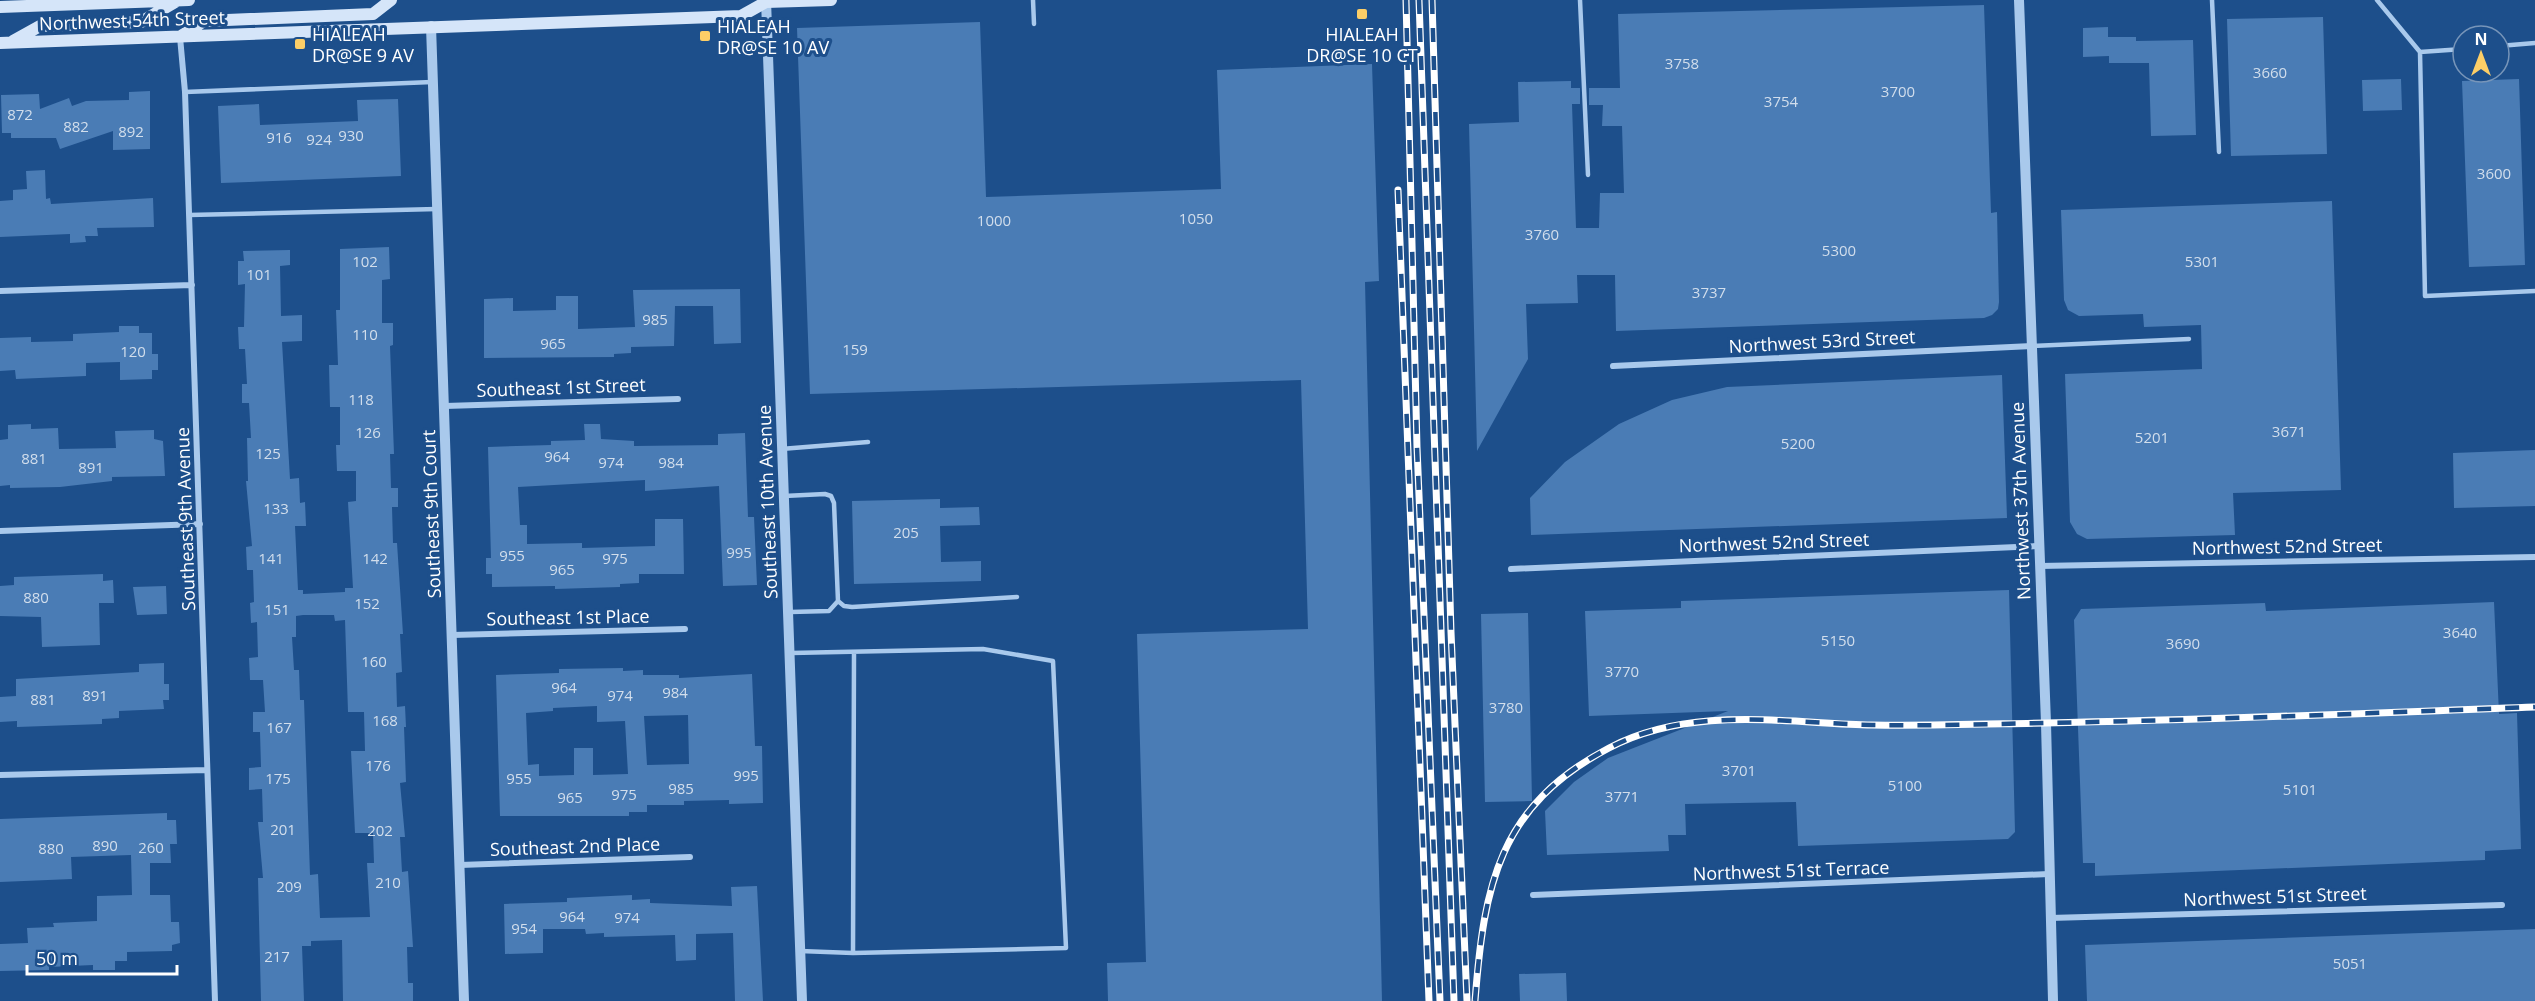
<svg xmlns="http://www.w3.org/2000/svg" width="2535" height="1001" font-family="'Open Sans',sans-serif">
<rect width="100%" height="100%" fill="#1d4f8b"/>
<path fill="#4a7cb5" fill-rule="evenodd" d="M1984,5L1991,213L1997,212L1999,302L1998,309L1992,315L1984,318L1616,331L1615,275H1577L1578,303L1526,304L1528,359L1477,451L1469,124L1519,122L1518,82L1571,81V88H1580V104H1572L1576,228H1599L1600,193H1624L1622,126H1602L1603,105H1589V88H1620L1618,14Z
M2323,17L2327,154L2231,156L2227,19Z
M980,22L986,197L1221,189L1217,70L1372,64L1379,281L1365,282L1382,1001H1108L1107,963L1146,962L1137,634L1308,629L1301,380L810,394L797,28Z
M2108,27V37H2136V41L2193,40L2196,135L2151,136L2149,63H2109V56L2083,57V28Z
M2401,79L2402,110L2363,111L2362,80Z
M2519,79L2525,265L2469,267L2462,81Z
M150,91V149L113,150V131L60,149L56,138H11V133H2L1,95L39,94L40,109L69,98L72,106L86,101L129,100V92Z
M398,99L401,176L221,183L218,106L259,104L260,125L358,121L357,100Z
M45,170L46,199L50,198L51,204L153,198L154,227L97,228L98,236H85L86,242L70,243V234L0,237V201L13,200V190L27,189L26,171Z
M2332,201L2341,490L2233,493L2235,535L2087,539L2077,534L2070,522L2065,374L2202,369L2201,325L2144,327L2143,314L2079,316L2068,310L2064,300L2061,210Z
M389,247L390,279L382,280V323H393V345L390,346L394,454H390L391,488H398V507H392L393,543H397L403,634H400L402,672L396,673L397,707L405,706L406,727H404L406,782L400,783L405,837H400L402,872L408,871L413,947H407L408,983H413V1001H343L342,940L311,941V946H302L304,1001H261L258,878H263L258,822H263L262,789L249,790V768L261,767L260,732H253V712H265L263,680H250L249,658L258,657L257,622L251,623L250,603L254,602L253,570H247L246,547L252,546L246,481H248L247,438H251L249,403H242V384H247L245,349H239L238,327H244L245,284L238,285V261H244L243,251L290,250V265L280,266L281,316L302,315V341L282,342L290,479L299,478L300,503L305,502L306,526H295L298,590H303V594L345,592V588H353L348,502L356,501V471H337L336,445H340V407H330L329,365H338L336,310H340V249ZM303,615H334L335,621L345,620L348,712H364L365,751H351L355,833H373L374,863H367L370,917L320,918L318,874L310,875L304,700H300L299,670H294L292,637H296V616Z
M740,289L741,343L714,344L713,306H675L674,346L631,347V353L614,354V357L484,358V299L513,298V311L556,310V296H578V329L635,327L633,290Z
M119,326H139V333H152V354H158V370H152V379L120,380V362L86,363V376L16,379L15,370L0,371V338L31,337V342L73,341V334L119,332Z
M2002,375L2007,518L1531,535L1530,498L1565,462L1619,424L1672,400L1727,387Z
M31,424V429L58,428L59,449L116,448L115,431L154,430V439L163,441L165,476L112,477V481L60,487L10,488V485L0,486V440L8,439V425Z
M584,424H600L601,439L634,441V446L718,445V434L745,433L748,517H754L757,585L723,586L719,486L645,491V480L518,487L520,525H527V544L582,543V548L655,546V519H683L684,574H639V583L620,584V587L555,589V586L492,587V574H486V558H491L488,447L551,445V441L585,440Z
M2535,450V506L2454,508L2453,453Z
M940,499V508L979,507L980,525L940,526L941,562L981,561V581L854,584L852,501Z
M103,574V581L113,580L114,603H99L100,645L42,647L41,617L0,616V586L14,585V577Z
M166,586L167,614L137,615L133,587Z
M2009,590L2015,832L2008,839L1798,846L1796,802L1685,804L1686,835H1668L1669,851L1547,855L1545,811L1574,782L1608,758L1728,711L1589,716L1585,611L1681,608V601Z
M2494,602L2499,714L2517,713L2521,849L2485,851V860L2095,876V863H2083L2074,620L2081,609L2265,603L2266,611Z
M1528,613L1532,801L1485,802L1481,614Z
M164,663V684H169V700H163L164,709L119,711V718L102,719V724L17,727V721L0,722V697L16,696V679L139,672V664Z
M623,668V671L643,670V675H679V678L752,674L755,746H762L763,803L729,804V800L684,801V805H647V812H629V816H500L496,675L559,673V669ZM597,706V722L625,721L628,774L593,775V748H574V775L539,776V764L528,765L526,713L553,711V708ZM688,715L689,764L647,765L644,716Z
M167,813V820H176L177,844H170L171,863H150V895H170L171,922H179L180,943L172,945V951L127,952V961H115V970H93V965L49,967V970L0,971V944L28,943L27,928L54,927L53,923L97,921V896L132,895L131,855L71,857L72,879L0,882V819Z
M757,886L763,1001H735L733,933L696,934V960L676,961L675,935L604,937V933L586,934L585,929H543V953L505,954L504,904L567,902V898L632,895V900L650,899V903L732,906L731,887Z
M2535,929V1001H2087L2085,945Z
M1566,973L1567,1001H1520L1519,974Z"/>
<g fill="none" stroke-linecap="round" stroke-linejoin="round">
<path stroke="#a9c9ec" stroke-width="4.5" d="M1033,0L1034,24
M1580,0L1588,175
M2212,0L2219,152
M2377,0L2420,52L2425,296L2535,291
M2499,46L2535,43
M2420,52L2463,49
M185,92L432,82
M189,215L437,209
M2032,346L2189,339
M781,449L868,442
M784,496L825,494L831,496L834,503L838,601L829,611L790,612
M838,601L844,606L852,607L1017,597
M791,653L983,649L1053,661L1066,948L853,953L854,652
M800,951L853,953"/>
<path stroke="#a9c9ec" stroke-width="6" d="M180,37L185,92L215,1001
M0,291L192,285
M1613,366L2032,346
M445,406L678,399
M0,531L200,524
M2039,566L2535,557
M1511,569L2038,546
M452,635L685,629
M0,775L207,770
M460,865L690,857
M1533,895L2049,874
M2050,918L2502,905"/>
<path stroke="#a9c9ec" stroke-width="10" d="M766,0L802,1001
M2019,0L2046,723L2053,1001
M431,26L464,1001"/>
<path stroke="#d5e5f9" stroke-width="12" d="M0,7L189,0
M181,36L204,21L373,14L391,0
M13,41L40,26L141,22L175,2
M0,43L741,16L766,2L831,0"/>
<defs>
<path id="rail" d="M1406,0L1417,447L1440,1001
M1419,0L1454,1001
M1432,0L1451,632L1467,1001
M1398,190L1429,1001
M1475,1001C1484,886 1498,806 1609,748C1691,705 1784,723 1872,725C1929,726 1988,724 2045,723C2209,720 2372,713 2535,707"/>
</defs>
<use href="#rail" stroke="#fff" stroke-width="7"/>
<use href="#rail" stroke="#1d4f8b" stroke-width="4.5" stroke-dasharray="14" stroke-linecap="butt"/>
</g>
<g fill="#fcce67" stroke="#1d4f8b" stroke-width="2">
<rect x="1356" y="8" width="12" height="12" rx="3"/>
<rect x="699" y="30" width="12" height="12" rx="3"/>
<rect x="294" y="38" width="12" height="12" rx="3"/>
</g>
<g text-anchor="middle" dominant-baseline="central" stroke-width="6" stroke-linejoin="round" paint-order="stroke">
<g font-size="15" fill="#d2deec">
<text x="1682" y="63">3758</text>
<text x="2270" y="72">3660</text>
<text x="1898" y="91">3700</text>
<text x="1781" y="101">3754</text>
<text x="20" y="114">872</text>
<text x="76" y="126">882</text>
<text x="131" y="131">892</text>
<text x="351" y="135">930</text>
<text x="279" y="137">916</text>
<text x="319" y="139">924</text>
<text x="2494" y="173">3600</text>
<text x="1196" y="218">1050</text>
<text x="994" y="220">1000</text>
<text x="1542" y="234">3760</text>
<text x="1839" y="250">5300</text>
<text x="365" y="261">102</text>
<text x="2202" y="261">5301</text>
<text x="259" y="274">101</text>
<text x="1709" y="292">3737</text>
<text x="655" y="319">985</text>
<text x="365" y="334">110</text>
<text x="553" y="343">965</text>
<text x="855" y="349">159</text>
<text x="133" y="351">120</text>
<text x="361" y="399">118</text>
<text x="2289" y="431">3671</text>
<text x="368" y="432">126</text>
<text x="2152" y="437">5201</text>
<text x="1798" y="443">5200</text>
<text x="268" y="453">125</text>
<text x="557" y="456">964</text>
<text x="34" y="458">881</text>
<text x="611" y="462">974</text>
<text x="671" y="462">984</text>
<text x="91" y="467">891</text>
<text x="276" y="508">133</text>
<text x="906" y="532">205</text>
<text x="739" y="552">995</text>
<text x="512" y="555">955</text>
<text x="271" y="558">141</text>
<text x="375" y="558">142</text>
<text x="615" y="558">975</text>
<text x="562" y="569">965</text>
<text x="36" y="597">880</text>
<text x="367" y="603">152</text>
<text x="277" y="609">151</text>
<text x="2460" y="632">3640</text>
<text x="1838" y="640">5150</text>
<text x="2183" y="643">3690</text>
<text x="374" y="661">160</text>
<text x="1622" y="671">3770</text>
<text x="564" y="687">964</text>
<text x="675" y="692">984</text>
<text x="95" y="695">891</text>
<text x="620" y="695">974</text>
<text x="43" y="699">881</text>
<text x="1506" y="707">3780</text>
<text x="385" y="720">168</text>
<text x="279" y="727">167</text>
<text x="378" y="765">176</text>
<text x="1739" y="770">3701</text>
<text x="746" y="775">995</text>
<text x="278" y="778">175</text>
<text x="519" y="778">955</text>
<text x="1905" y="785">5100</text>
<text x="681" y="788">985</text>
<text x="2300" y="789">5101</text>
<text x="624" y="794">975</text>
<text x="1622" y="796">3771</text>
<text x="570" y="797">965</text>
<text x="283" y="829">201</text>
<text x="380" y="830">202</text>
<text x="105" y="845">890</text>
<text x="151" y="847">260</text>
<text x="51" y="848">880</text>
<text x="388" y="882">210</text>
<text x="289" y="886">209</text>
<text x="572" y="916">964</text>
<text x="627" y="917">974</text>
<text x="524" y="928">954</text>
<text x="277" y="956">217</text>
<text x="2350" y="963">5051</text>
</g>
<g font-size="18" fill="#fff" stroke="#1d4f8b">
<text transform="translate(132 20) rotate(-2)">Northwest 54th Street</text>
<text transform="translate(1822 341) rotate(-3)">Northwest 53rd Street</text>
<text transform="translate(561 387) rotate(-2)">Southeast 1st Street</text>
<text transform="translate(2020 501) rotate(-92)">Northwest 37th Avenue</text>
<text transform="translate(767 502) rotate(-92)">Southeast 10th Avenue</text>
<text transform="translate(431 514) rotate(-92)">Southeast 9th Court</text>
<text transform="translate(185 519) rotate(-92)">Southeast 9th Avenue</text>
<text transform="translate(1774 542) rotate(-2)">Northwest 52nd Street</text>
<text transform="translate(2287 546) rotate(-1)">Northwest 52nd Street</text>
<text transform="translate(568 617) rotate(-1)">Southeast 1st Place</text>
<text transform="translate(575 846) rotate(-2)">Southeast 2nd Place</text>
<text transform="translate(1791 870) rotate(-2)">Northwest 51st Terrace</text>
<text transform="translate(2275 896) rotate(-2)">Northwest 51st Street</text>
</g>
<g font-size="18" fill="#fff" stroke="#1d4f8b" text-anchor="start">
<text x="717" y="26">HIALEAH<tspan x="717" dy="21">DR@SE 10 AV</tspan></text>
<text x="312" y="34">HIALEAH<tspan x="312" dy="21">DR@SE 9 AV</tspan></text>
<text x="1362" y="34" text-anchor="middle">HIALEAH<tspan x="1362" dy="21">DR@SE 10 CT</tspan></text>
</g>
</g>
<g transform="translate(2481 54)"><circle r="28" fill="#1d4f8b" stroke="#7795b9" stroke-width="1.5"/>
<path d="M0-4.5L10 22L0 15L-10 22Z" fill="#fcce67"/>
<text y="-9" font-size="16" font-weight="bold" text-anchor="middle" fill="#ffffff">N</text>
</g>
<path d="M27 965v9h150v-9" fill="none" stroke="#ffffff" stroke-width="3"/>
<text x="36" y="965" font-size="18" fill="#ffffff" stroke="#1d4f8b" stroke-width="4.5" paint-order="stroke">50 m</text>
</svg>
